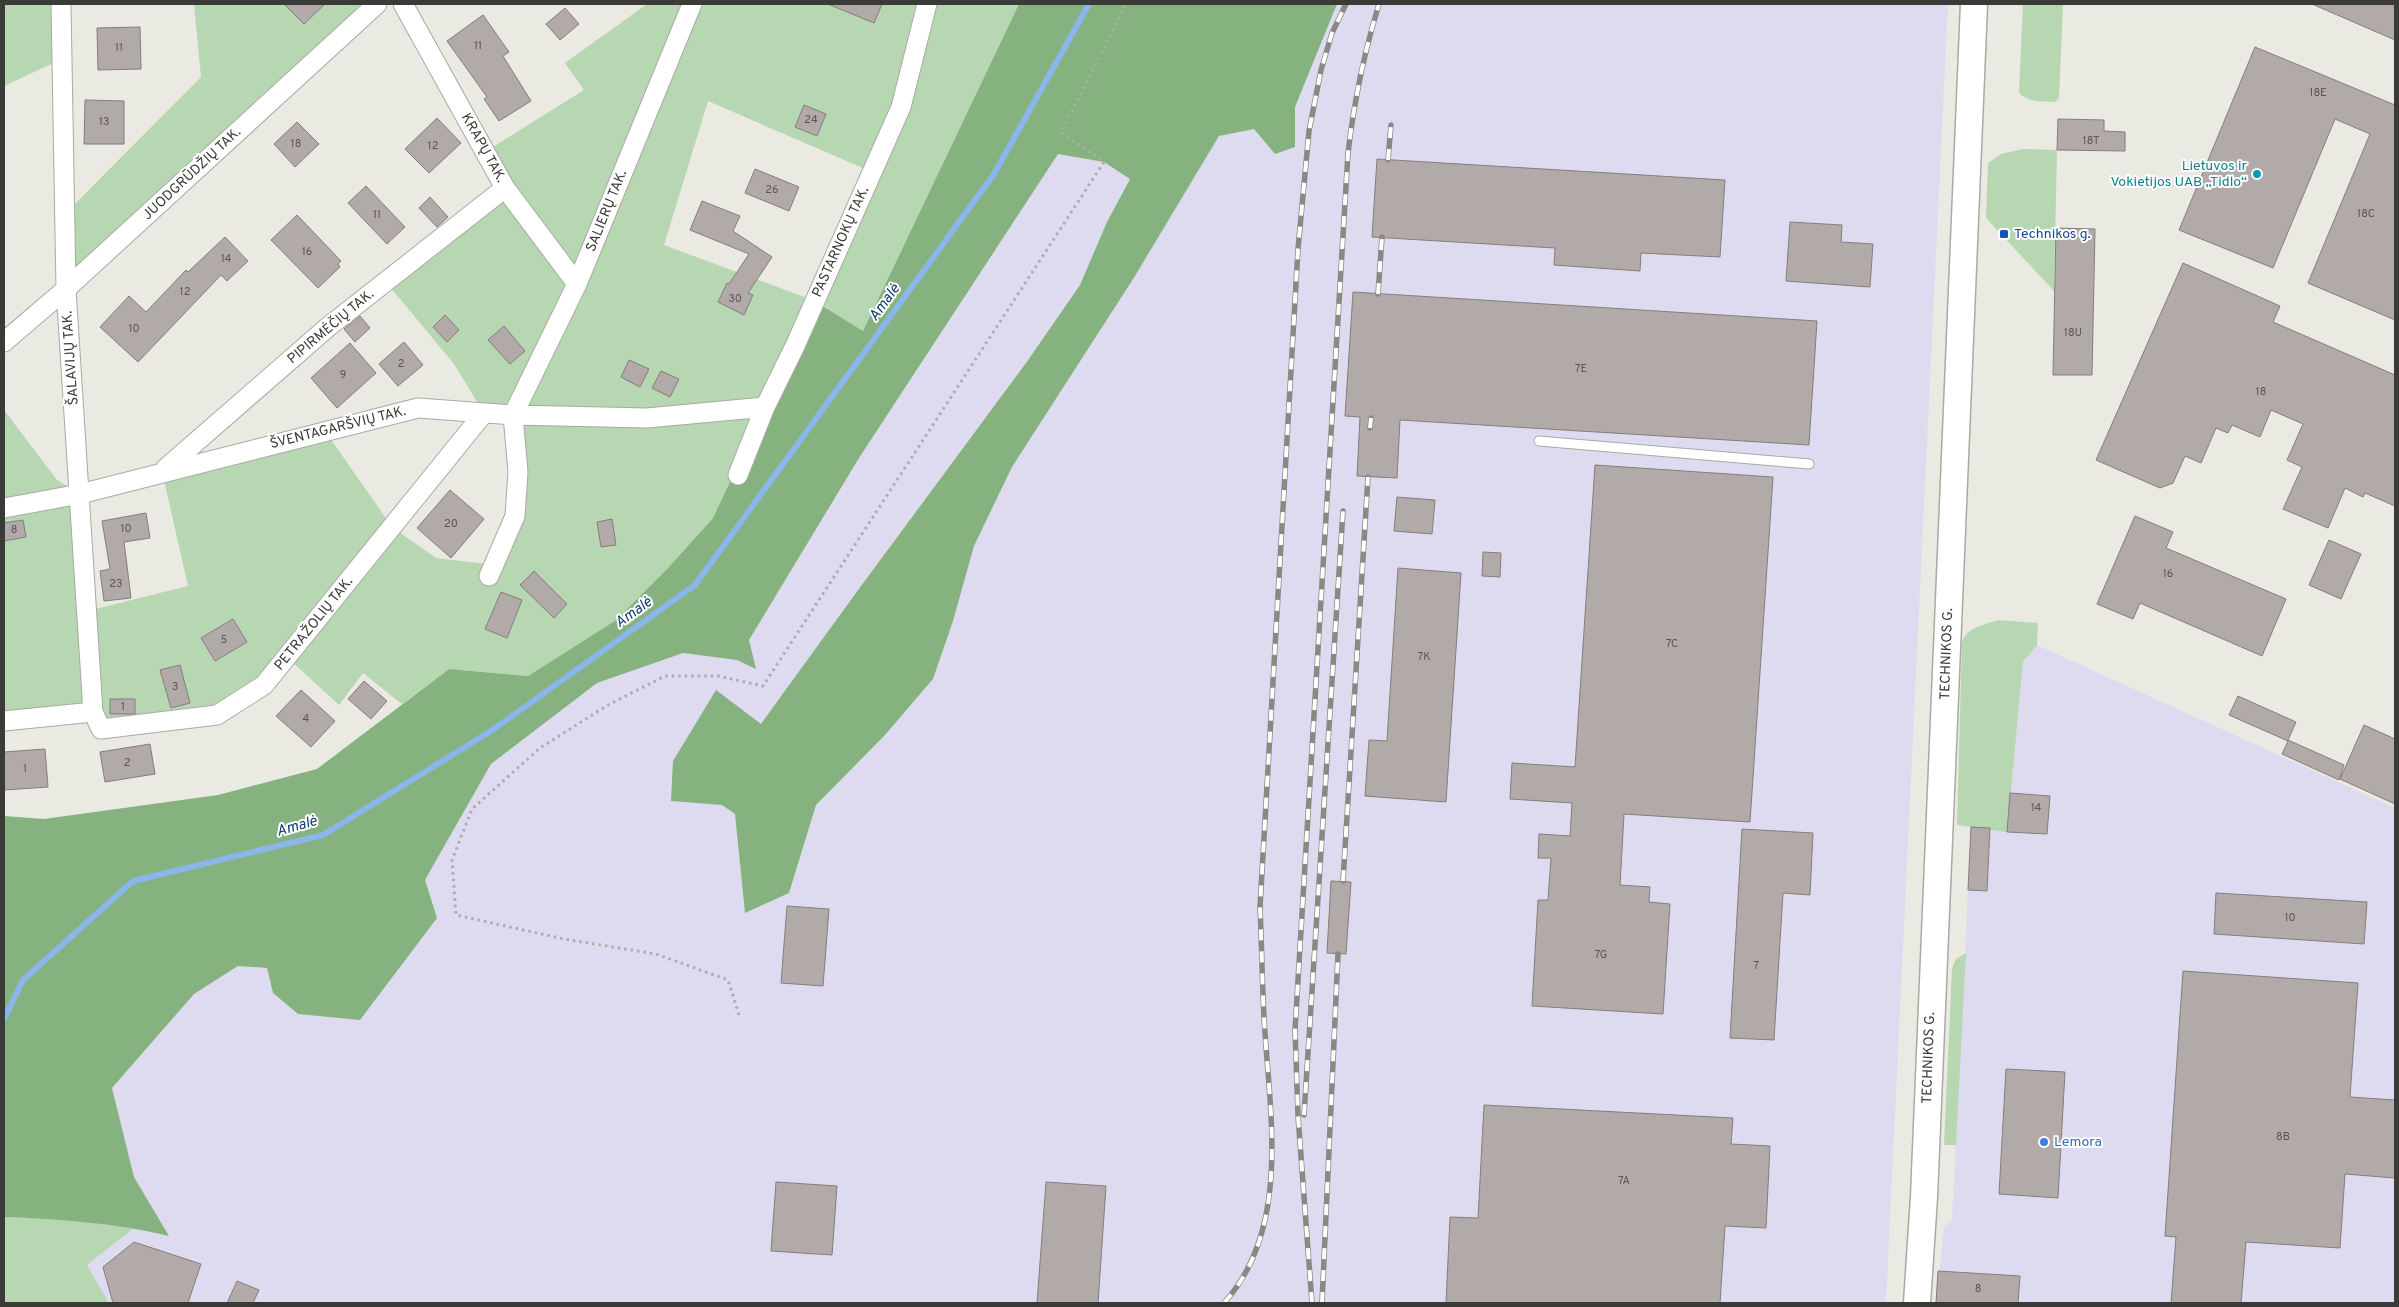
<svg xmlns="http://www.w3.org/2000/svg" width="2399" height="1307" font-family="Overpass,sans-serif">
<rect width="100%" height="100%" fill="#eae9e2"/>
<path fill="#dedbf1" d="M1337,4H1948L1886,1303H109L87,1265L134,1228L169,1235L134,1177L112,1088L194,994L238,966L267,968L273,993L437,918L425,880L491,764L597,683L683,653L737,660L756,668L749,640L859,458L1058,154L1104,162L1130,178L1107,222L1080,285L1026,363L858,589L761,725L671,801L722,805L735,814L745,913L789,893L816,805L885,735L933,679L953,621L974,546L1012,467L1135,276L1219,136L1254,129L1275,154L1295,147V107Z
M2037,645L2395,808V1303H1936L1944,1228L1952,1221L1971,827L2007,831L2023,662Z"/>
<path fill="#b6d7b2" fill-rule="evenodd" d="M4,4H61L62,59L4,86Z
M194,4H377L66,289L65,214L201,77Z
M647,4H1019L863,331L816,301L713,518L668,568L616,620L528,676L449,669L402,704L363,673L339,705L287,657L217,715L101,729L93,712L4,721V410L57,480L80,494L87,611L188,586L162,471L325,431L392,527L436,558L494,565L515,516L513,416L484,413L454,364L386,282L505,188L485,152L584,90L565,63ZM708,101L872,172L815,301L664,245Z
M2023,4H2063L2059,98L2055,102C2043,101 2026,103 2019,92Z
M2023,149L2057,150L2054,291L1986,218L1988,163L2001,154Z
M1998,620L2038,623L2037,645L2023,662L2007,832L1957,825L1962,642C1967,627 1984,625 1998,620Z
M1966,953L1956,1145H1944L1952,968L1956,959Z
M4,1217L64,1219L134,1228L87,1265L109,1303H4Z"/>
<path fill="#85b27f" d="M1019,4H1337L1295,107V147L1275,154L1254,129L1219,136L1135,276L1012,467L974,546L953,621L933,679L885,735L816,805L789,893L745,913L735,814L722,805L671,801L673,761L716,690L761,724L858,590L1026,363L1080,285L1107,222L1130,179L1104,162L1058,154L859,458L749,640L756,669L737,660L683,653L597,683L491,764L425,880L437,918L360,1020L298,1014L273,993L267,968L238,966L194,994L112,1088L134,1177L169,1236C115,1223 60,1219 4,1217V816L44,819L218,795L317,769L449,669L528,676L616,620L668,568L713,518L815,301L863,331Z"/>
<g fill="none" stroke-linecap="round" stroke-linejoin="round">
<path stroke="#8ab6e9" stroke-width="6" d="M4,1019L23,980L133,881L323,835L491,731L695,585L994,174L1089,4"/>
</g>
<path fill="#b2aaa9" stroke="#847d7c" d="M284,4H325L304,24Z
M828,4H882L874,23Z
M2312,4H2395V40Z
M565,8L579,24L560,40L546,24Z
M483,15L509,52L503,56L531,101L499,121L484,99L487,97L447,41Z
M140,27L141,69L98,70L97,28Z
M2255,47L2395,105V320L2308,283L2370,134L2335,119L2273,268L2179,230Z
M85,100L124,101V144H84Z
M804,105L826,114L817,136L795,127Z
M437,118L461,143L429,173L405,149Z
M2058,119L2104,120V131L2125,132V151L2057,150Z
M297,122L319,144L295,167L274,144Z
M1377,159L1725,180L1720,257L1641,253L1640,271L1554,265L1555,248L1372,237Z
M755,169L799,187L789,211L745,193Z
M366,186L405,227L387,244L348,203Z
M430,197L448,217L437,227L419,208Z
M702,201L740,216L733,231L772,257L748,293L753,295L744,315L718,302L727,283L729,284L749,254L690,230Z
M297,215L341,261L338,264L340,267L318,288L271,240Z
M1790,222L1842,225L1841,242L1873,244L1870,287L1786,281Z
M2056,228L2095,229L2092,375H2053Z
M225,237L248,261L227,281L221,275L138,362L100,327L129,296L146,312L186,270L188,272Z
M2183,263L2280,306L2273,322L2395,375V506L2365,493L2363,497L2345,488L2328,528L2283,509L2302,467L2287,460L2303,424L2271,410L2260,437L2232,425L2228,433L2216,428L2201,463L2185,456L2173,483L2160,488L2096,460Z
M1353,292L1817,321L1809,445L1400,420L1397,478L1357,476L1360,417L1345,416Z
M445,315L459,330L447,342L433,327Z
M360,316L370,328L355,342L344,329Z
M504,326L525,351L510,364L488,340Z
M404,342L423,365L398,386L379,364Z
M350,343L376,373L337,408L311,378Z
M629,360L649,369L640,387L621,377Z
M661,371L679,379L670,397L652,388Z
M1595,465L1773,477L1750,822L1624,814L1620,885L1650,887L1649,902L1670,904L1663,1014L1532,1006L1538,900H1548L1551,858H1538L1539,834L1570,836L1572,803L1510,799L1512,763L1575,767Z
M450,490L484,519L451,558L417,528Z
M1397,497L1435,500L1432,534L1394,531Z
M146,513L150,538L124,542L131,598L104,601L100,571L110,569L102,521Z
M2135,516L2173,532L2166,548L2286,599L2262,656L2140,603L2133,619L2097,604Z
M612,519L616,545L601,547L597,522Z
M23,520L26,537L4,541V523Z
M2329,540L2361,554L2341,599L2309,585Z
M1483,552L1501,553L1500,577L1482,576Z
M1398,568L1461,573L1446,802L1365,796L1369,740L1387,741Z
M534,571L567,604L554,618L520,585Z
M501,592L522,600L507,638L485,629Z
M233,619L247,642L215,661L201,638Z
M180,665L190,703L171,708L160,670Z
M364,681L387,701L371,719L348,699Z
M301,690L335,721L311,747L276,716Z
M2238,696L2296,722L2288,740L2344,765L2339,780L2282,754L2288,741L2229,715Z
M110,699H135V714H110Z
M2364,725L2395,739V804L2340,779Z
M150,744L155,774L105,782L100,752Z
M45,749L48,787L4,790V752Z
M2010,793L2050,796L2047,834L2007,832Z
M1971,827L1990,828L1987,891L1968,890Z
M1742,829L1813,833L1810,895L1783,893L1774,1040L1730,1038Z
M1331,881L1351,882L1346,954L1327,953Z
M2216,893L2367,902L2364,944L2214,934Z
M787,906L829,909L823,986L781,983Z
M2183,971L2358,983L2350,1097L2395,1100V1178L2345,1174L2340,1248L2246,1242L2241,1303H2171L2176,1237L2165,1236Z
M2006,1069L2065,1072L2058,1198L1999,1194Z
M1484,1105L1733,1118L1731,1144L1770,1146L1766,1228L1725,1226L1720,1303H1446L1450,1217L1478,1218Z
M776,1182L837,1186L832,1255L771,1251Z
M1046,1182L1106,1186L1098,1303H1037Z
M134,1242L201,1264L188,1303H113L103,1267Z
M1938,1271L2020,1276L2018,1303H1936Z
M237,1281L259,1290L253,1303H227Z"/>
<g fill="none" stroke-linecap="round" stroke-linejoin="round">
<defs>
<path id="lane" d="M1539,441L1809,464"/>
<path id="street" d="M61,4L66,289L93,712L101,729L217,715L264,685L484,413
M403,4L505,188L577,284
M692,4L577,284L513,415L647,418L765,407
M4,342L66,289L377,4
M165,469L328,327L505,188
M738,475L765,407L795,346L901,107L927,4
M4,508L80,494L418,408L513,415L518,472L515,516L489,576
M4,721L93,712"/>
<path id="secondary" d="M1917,1303L1924,1197L1974,4"/>
</defs>
<use href="#lane" stroke="#aaa9a3" stroke-width="11"/>
<use href="#street" stroke="#aaa9a3" stroke-width="21"/>
<use href="#secondary" stroke="#aaa9a3" stroke-width="29"/>
<path stroke="#adaca6" stroke-width="3" stroke-dasharray="2.5 4" stroke-linecap="butt" d="M739,1015L728,980L656,954L564,939L456,915L452,860L472,809L540,748L608,705L665,676H718L763,686L1104,162L1061,133L1126,4"/>
<use href="#lane" stroke="#fff" stroke-width="9"/>
<use href="#street" stroke="#fff" stroke-width="19"/>
<use href="#secondary" stroke="#fff" stroke-width="26"/>
<defs>
<path id="rail" d="M1388,160L1391,125
M1378,294L1382,237
M1370,428L1371,418
M1343,881L1368,477
M1304,1115L1343,511
M1224,1303C1289,1231 1271,1121 1265,1033C1262,991 1262,949 1260,907L1298,249L1309,131L1321,70L1332,33L1346,4
M1312,1303L1298,1116L1295,1030L1348,153C1354,102 1364,53 1379,4
M1322,1303L1338,954"/>
</defs>
<use href="#rail" stroke="#898883" stroke-width="5.5"/>
<use href="#rail" stroke="#fff" stroke-width="4" stroke-dasharray="11" stroke-linecap="butt"/>
</g>
<circle fill="#0f9aa8" stroke="#fff" stroke-width="2" cx="2257" cy="174" r="5"/>
<rect fill="#1a4fb4" stroke="#fff" stroke-width="2" x="1999" y="229" width="10" height="10" rx="2.5"/>
<circle fill="#3f7fe0" stroke="#fff" stroke-width="2" cx="2044" cy="1142" r="5"/>
<g text-anchor="middle" dominant-baseline="central" stroke-width="4" stroke-linejoin="round" paint-order="stroke">
<g font-size="11" fill="#585654">
<text x="478" y="46">11</text>
<text x="119" y="48">11</text>
<text x="2318" y="93">18E</text>
<text x="811" y="120">24</text>
<text x="104" y="122">13</text>
<text x="2091" y="141">18T</text>
<text x="296" y="144">18</text>
<text x="433" y="146">12</text>
<text x="772" y="190">26</text>
<text x="2366" y="214">18C</text>
<text x="377" y="215">11</text>
<text x="307" y="252">16</text>
<text x="226" y="259">14</text>
<text x="185" y="292">12</text>
<text x="735" y="299">30</text>
<text x="134" y="329">10</text>
<text x="2073" y="333">18U</text>
<text x="401" y="364">2</text>
<text x="1581" y="369">7E</text>
<text x="343" y="375">9</text>
<text x="2261" y="392">18</text>
<text x="451" y="524">20</text>
<text x="126" y="529">10</text>
<text x="14" y="530">8</text>
<text x="2168" y="574">16</text>
<text x="116" y="584">23</text>
<text x="224" y="640">5</text>
<text x="1672" y="644">7C</text>
<text x="1424" y="657">7K</text>
<text x="175" y="687">3</text>
<text x="123" y="707">1</text>
<text x="306" y="719">4</text>
<text x="127" y="763">2</text>
<text x="25" y="769">1</text>
<text x="2036" y="808">14</text>
<text x="2290" y="918">10</text>
<text x="1601" y="955">7G</text>
<text x="1756" y="966">7</text>
<text x="2283" y="1137">8B</text>
<text x="1624" y="1181">7A</text>
<text x="1978" y="1289">8</text>
</g>
<g font-size="14" fill="#3a3a37" stroke="#fff">
<text transform="translate(483 148) rotate(61)">KRAPŲ TAK.</text>
<text transform="translate(192 174) rotate(-43)">JUODGRŪDŽIŲ TAK.</text>
<text transform="translate(607 211) rotate(-68)">SALIERŲ TAK.</text>
<text transform="translate(841 242) rotate(-66)">PASTARNOKŲ TAK.</text>
<text transform="translate(331 327) rotate(-40)">PIPIRMĖČIŲ TAK.</text>
<text transform="translate(71 358) rotate(-94)">ŠALAVIJŲ TAK.</text>
<text transform="translate(338 428) rotate(-14)">ŠVENTAGARŠVIŲ TAK.</text>
<text transform="translate(314 624) rotate(-51)">PETRAŽOLIŲ TAK.</text>
<text transform="translate(1947 654) rotate(-88)">TECHNIKOS G.</text>
<text transform="translate(1929 1058) rotate(-88)">TECHNIKOS G.</text>
</g>
<g font-size="14" fill="#0d838f" stroke="#fff" text-anchor="end">
<text x="2247" y="166">Lietuvos ir<tspan x="2247" dy="16">Vokietijos UAB „Tidlo“</tspan></text>
</g>
<g font-size="14" fill="#164399" stroke="#fff" text-anchor="start">
<text x="2014" y="234">Technikos g.</text>
</g>
<g font-size="14" fill="#366cbe" stroke="#fff" text-anchor="start">
<text x="2054" y="1142">Lemora</text>
</g>
<g font-size="15" font-style="italic" fill="#0d3b6a" stroke="#fff">
<text transform="translate(885 303) rotate(-54)">Amalė</text>
<text transform="translate(634 613) rotate(-36)">Amalė</text>
<text transform="translate(297 827) rotate(-16)">Amalė</text>
</g>
</g>
<rect width="2399" height="1307" fill="none" stroke="#3a3a37" stroke-width="10"/>
</svg>
